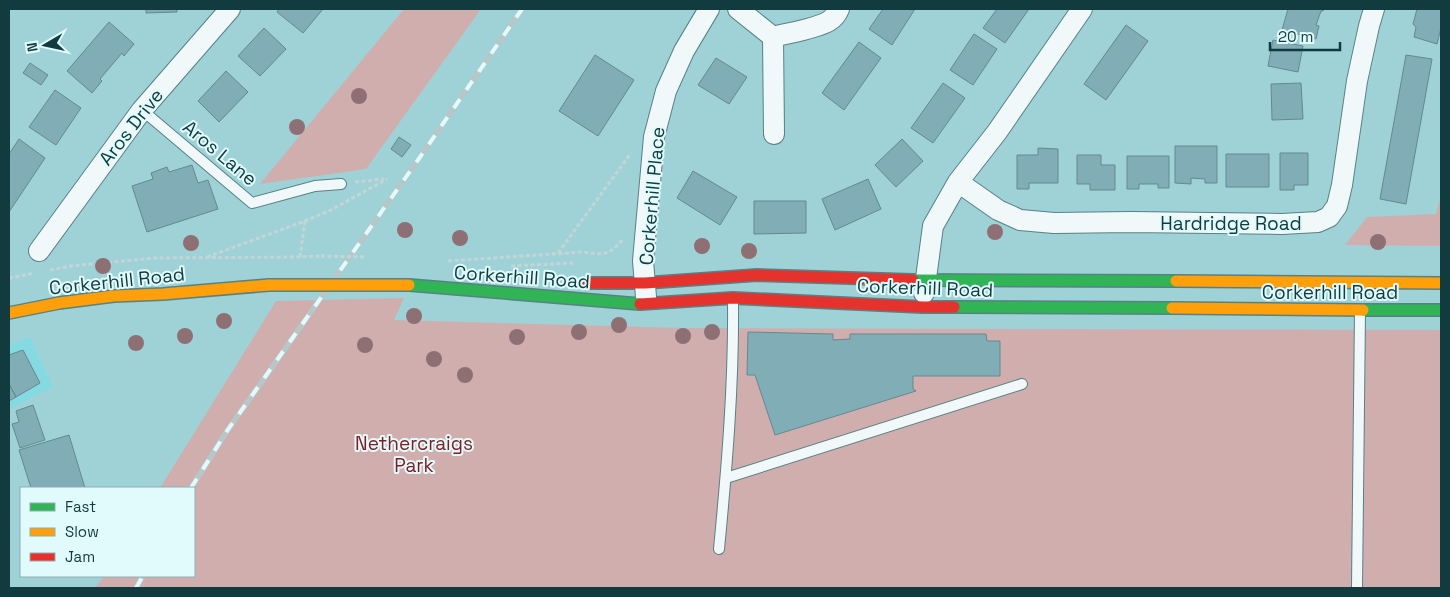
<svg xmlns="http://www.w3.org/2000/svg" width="1450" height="597" font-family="'Space Grotesk',sans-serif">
<rect width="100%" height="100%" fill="#9ed2d7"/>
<path fill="#85d9e0" d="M30,337L53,387L9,409V345Z"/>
<path fill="#d1aeae" d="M404,9H481L366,169L260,184Z
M1441,196V246L1345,245L1367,217L1436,214Z
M404,298L394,320L684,328L1441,330V588H95L104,576H194V488H160L276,301Z"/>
<path fill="#80adb6" stroke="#65898f" d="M146,9H177V12L146,13Z
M279,9H323L303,33L277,12Z
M883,9H915L892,45L869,29Z
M997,9H1029L1005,43L983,28Z
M1288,9H1324L1323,11H1321L1316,25L1319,26L1316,39L1282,30Z
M1417,9H1441V28L1437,44L1414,37L1416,27L1413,24Z
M109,22L134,44L124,56L122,53L100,79L102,81L92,93L67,71Z
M1126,25L1148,41L1106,100L1084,84Z
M264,28L286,49L260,76L238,56Z
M974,34L997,49L973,85L950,70Z
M1273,40L1303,46L1298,72L1268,66Z
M859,42L881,58L844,110L822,93Z
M595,55L634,80L598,136L559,111Z
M1406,55L1432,59L1406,204L1380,199Z
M716,58L747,77L729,104L698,85Z
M30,63L48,75L41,85L23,73Z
M226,71L248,92L219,122L198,101Z
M943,83L965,98L933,143L911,128Z
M1301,83L1303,119L1272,120L1271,84Z
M55,90L81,108L56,145L29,127Z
M399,137L411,145L402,157L391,149Z
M19,139L45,158L9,212V154Z
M902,139L923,161L896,187L875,165Z
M1175,146H1217V183H1205V179L1191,178V184L1175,183Z
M1038,148L1058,149V183H1029V189H1017V155H1038Z
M1280,153H1308V185H1294V190H1280Z
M1226,154H1269V187H1226Z
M1077,155H1101V165H1115V190H1090V184H1077Z
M1127,156H1169V188H1158V184H1139V189H1127Z
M192,165L198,183L208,180L218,209L147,232L132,186L153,179L151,173L167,167L169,172Z
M693,171L737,197L720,225L677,198Z
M868,179L881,209L835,230L822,199Z
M754,201H806V233L754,234Z
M748,332L833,334V340L850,339V334H986L987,341H1000V376H913V389L916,391L775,435L755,375H747Z
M23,350L40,383L16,397L9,384V355Z
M9,384L16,397L9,401Z
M33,405L45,440L20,448L12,424L19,422L16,411Z
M69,435L85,488H31L19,450Z"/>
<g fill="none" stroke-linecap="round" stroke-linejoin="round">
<defs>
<path id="lane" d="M142,110L252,203L315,186L341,184
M726,478L1022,384
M719,549C727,466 734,383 733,299
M1357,588L1360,311"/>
<path id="street" d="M738,9L773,37L774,134
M773,37C788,33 816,29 829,21C834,18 837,14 839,9
M958,182L998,210L1020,220L1054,223L1131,222L1282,224L1318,222L1329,217L1337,206L1342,185L1357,81L1369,26L1374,9
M39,251L142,110L230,9
M924,293L933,226L958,182L997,132L1082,9
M646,297L643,261L654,137L666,91L684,51L709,9"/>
<path id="fast" d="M913,280L1176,281
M409,285L640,304
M954,307L1172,308
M1363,310H1441"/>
<path id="slow" d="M1176,281L1441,283
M1172,308L1363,310
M9,313L59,303L114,296L163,294L269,285"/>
<path id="jam" d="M588,283H645L757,275L913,280
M640,304L733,298L923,307H954"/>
</defs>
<use href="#lane" stroke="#588184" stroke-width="12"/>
<use href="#street" stroke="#588184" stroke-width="22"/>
<use href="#fast" stroke="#588184" stroke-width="14"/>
<use href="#slow" stroke="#588184" stroke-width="14"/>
<use href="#jam" stroke="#588184" stroke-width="14"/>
<path stroke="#c4d5d7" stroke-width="3" stroke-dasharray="4 2.5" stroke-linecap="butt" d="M355,182L384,179
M558,253L631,153
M207,257L305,221L331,210L387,179
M300,257L305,221
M448,261L583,252C603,255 609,256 623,239
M511,266L573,263
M50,270L70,266L154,258L300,257L321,256
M9,278L34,273"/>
<use href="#lane" stroke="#f0f8f9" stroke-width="10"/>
<use href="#street" stroke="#f0f8f9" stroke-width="20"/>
<use href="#fast" stroke="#30b455" stroke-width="11"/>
<use href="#slow" stroke="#ff9f0a" stroke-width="11"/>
<use href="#jam" stroke="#e5322d" stroke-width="11"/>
<defs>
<path id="rail" d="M191,488L227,431L418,160L522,9
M136,588L143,576"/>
</defs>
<use href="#rail" stroke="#b7c6c7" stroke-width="5.5"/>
<use href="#rail" stroke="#e1fbfd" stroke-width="4" stroke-dasharray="11" stroke-linecap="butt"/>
<defs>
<path id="slow-bridge" d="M269,285H409"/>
</defs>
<use href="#slow-bridge" stroke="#588184" stroke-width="14" stroke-linecap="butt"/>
<path stroke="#c4d5d7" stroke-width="3" stroke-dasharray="4 2.5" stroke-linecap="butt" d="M321,256L366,257"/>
<use href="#slow-bridge" stroke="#ff9f0a" stroke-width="11"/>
</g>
<g fill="#8e6f74">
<circle cx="359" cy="96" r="8"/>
<circle cx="297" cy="127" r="8"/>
<circle cx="405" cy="230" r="8"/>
<circle cx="995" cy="232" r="8"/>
<circle cx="460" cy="238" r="8"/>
<circle cx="1378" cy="242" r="8"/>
<circle cx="191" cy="243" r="8"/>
<circle cx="702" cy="246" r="8"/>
<circle cx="749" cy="251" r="8"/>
<circle cx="103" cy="266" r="8"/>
<circle cx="414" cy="316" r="8"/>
<circle cx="224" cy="321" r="8"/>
<circle cx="619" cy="325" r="8"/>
<circle cx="579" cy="332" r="8"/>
<circle cx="712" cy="332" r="8"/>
<circle cx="185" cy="336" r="8"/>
<circle cx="683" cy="336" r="8"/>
<circle cx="517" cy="337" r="8"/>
<circle cx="136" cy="343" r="8"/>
<circle cx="365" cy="345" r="8"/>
<circle cx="434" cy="359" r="8"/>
<circle cx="465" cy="375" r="8"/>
</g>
<g text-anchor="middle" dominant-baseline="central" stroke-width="4" stroke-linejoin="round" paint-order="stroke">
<g font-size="19" fill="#113b3e" stroke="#e1fbfd">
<text transform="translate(131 127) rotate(-52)">Aros Drive</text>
<text transform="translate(220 153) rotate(40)">Aros Lane</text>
<text transform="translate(652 196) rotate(-85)">Corkerhill Place</text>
<text x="1231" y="223">Hardridge Road</text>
<text transform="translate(522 277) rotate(4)">Corkerhill Road</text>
<text transform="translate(117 281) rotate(-6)">Corkerhill Road</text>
<text transform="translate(925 288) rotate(2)">Corkerhill Road</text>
<text x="1330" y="292">Corkerhill Road</text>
</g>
<g font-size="19" fill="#811e23" stroke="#e1fbfd">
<text x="414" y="443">Nethercraigs<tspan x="414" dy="22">Park</tspan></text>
</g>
</g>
<rect width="1450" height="597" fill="none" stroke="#113b3e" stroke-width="20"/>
<rect x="20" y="487" width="175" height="90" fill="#e1fbfd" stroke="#8eaeb1"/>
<rect x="30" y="503" width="25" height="8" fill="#30b455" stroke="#8eaeb1"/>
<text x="65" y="512" font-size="15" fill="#113b3e">Fast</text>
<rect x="30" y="528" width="25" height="8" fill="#ff9f0a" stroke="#8eaeb1"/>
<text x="65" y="537" font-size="15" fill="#113b3e">Slow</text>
<rect x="30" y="553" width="25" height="8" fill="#e5322d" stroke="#8eaeb1"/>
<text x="65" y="562" font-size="15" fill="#113b3e">Jam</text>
<g transform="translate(45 45) rotate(261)" stroke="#e1fbfd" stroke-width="4" paint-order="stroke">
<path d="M0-4L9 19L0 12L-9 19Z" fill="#113b3e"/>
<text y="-8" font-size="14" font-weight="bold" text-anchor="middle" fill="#113b3e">N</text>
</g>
<path d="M1270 42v8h70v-8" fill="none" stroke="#113b3e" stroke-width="2.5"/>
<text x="1278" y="42" font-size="15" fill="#113b3e" stroke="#e1fbfd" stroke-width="4" paint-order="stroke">20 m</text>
</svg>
